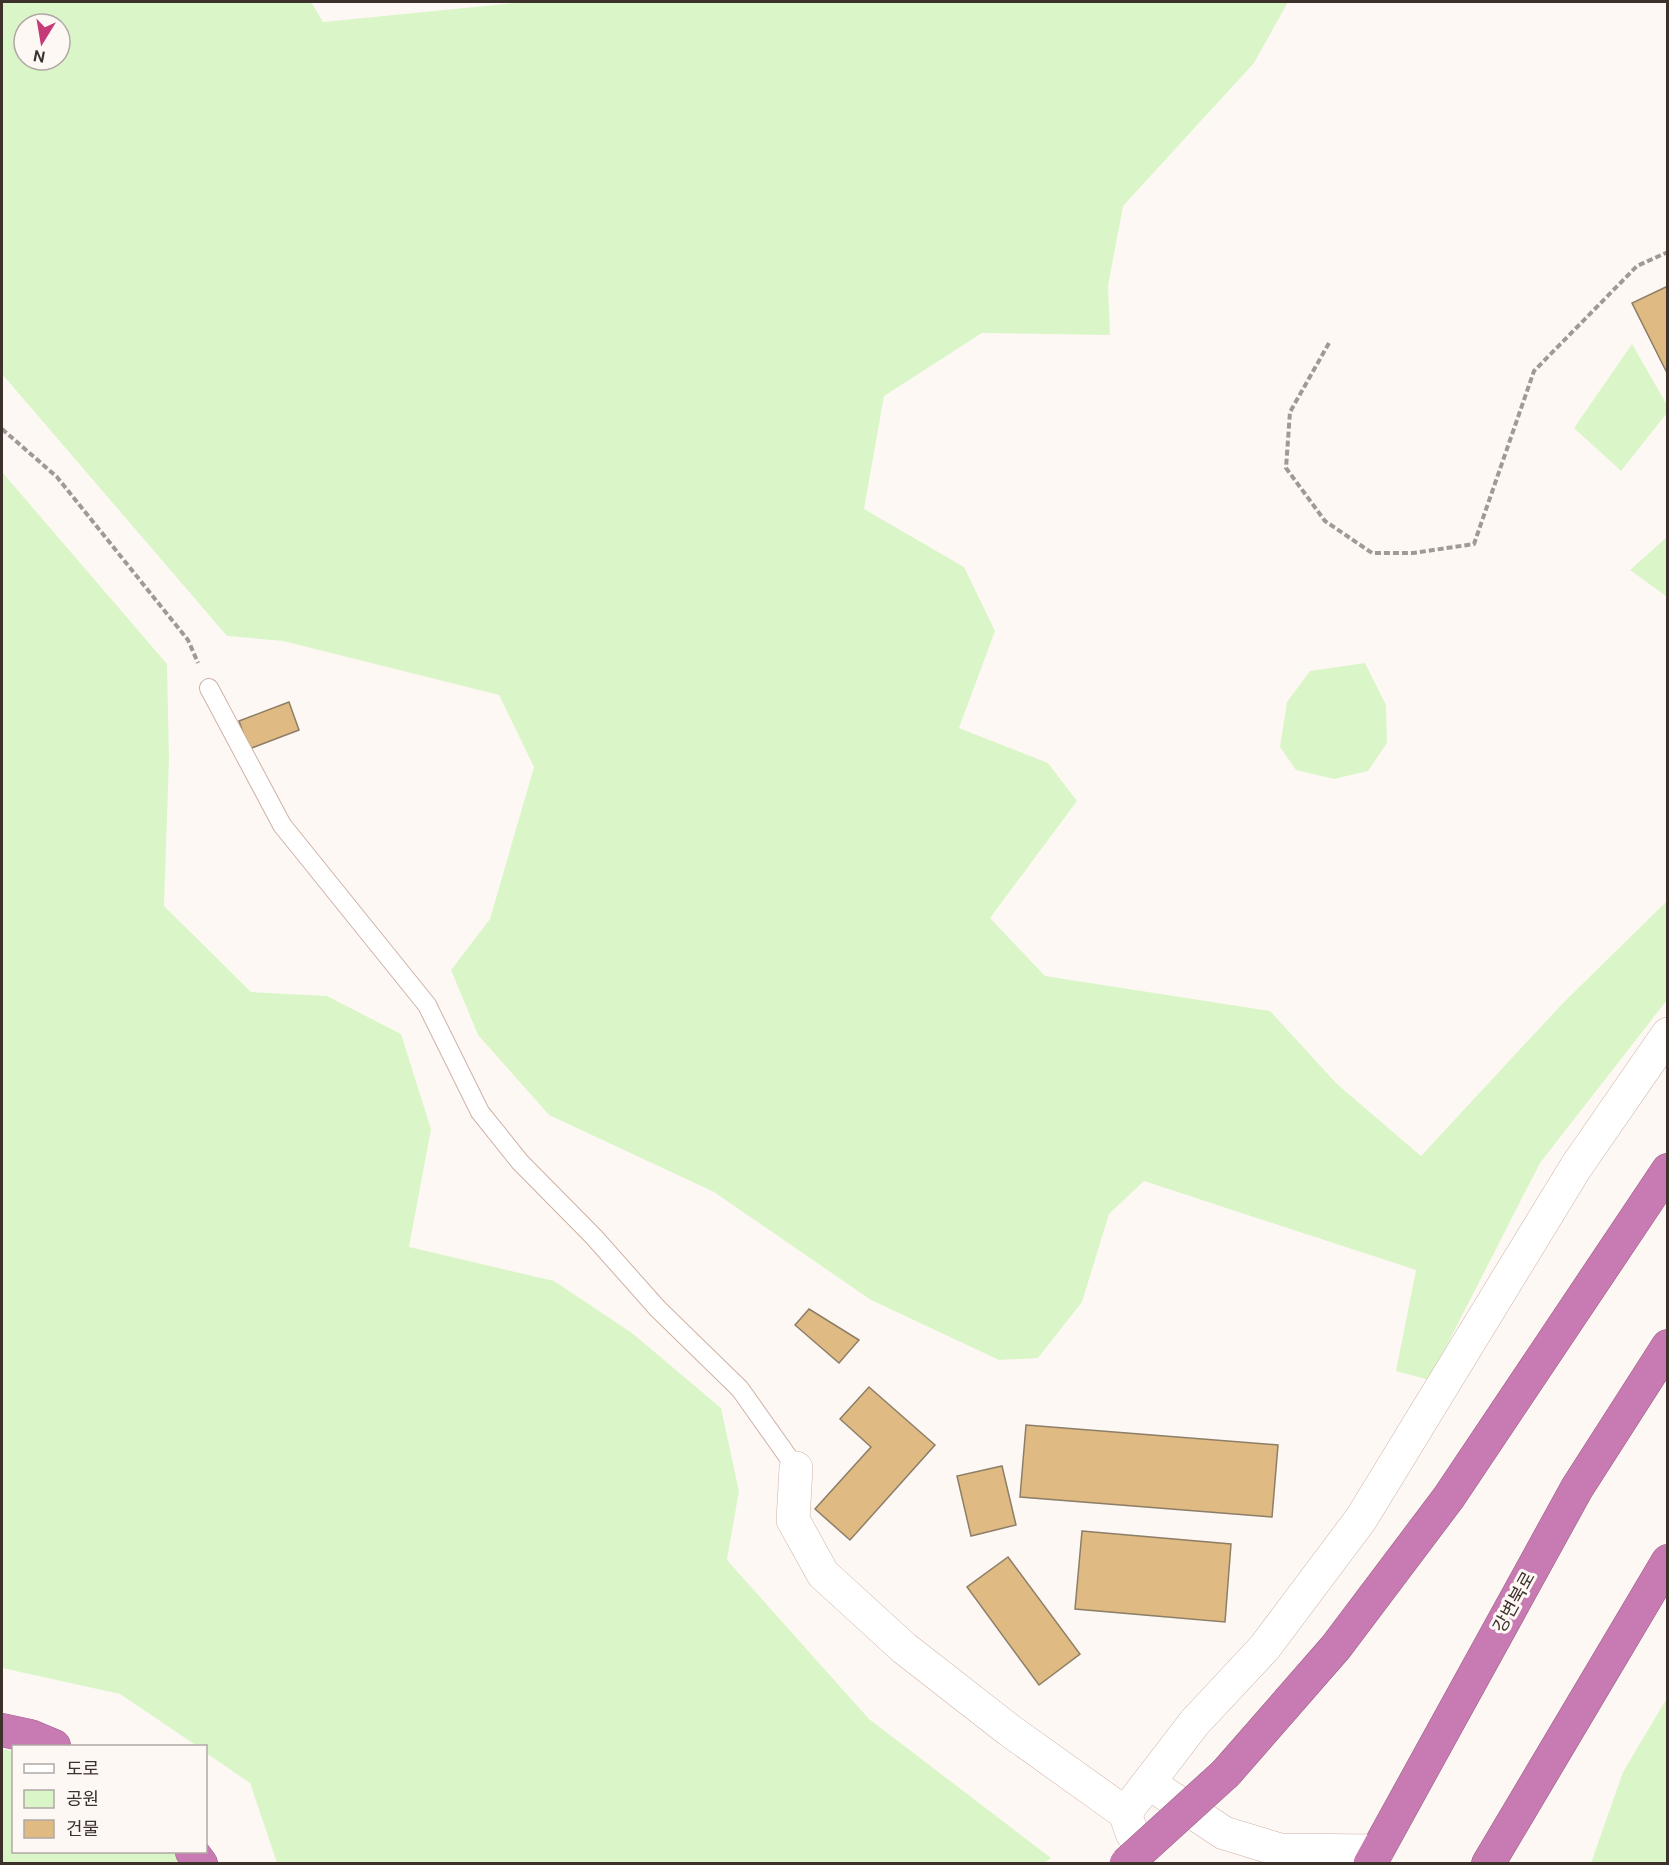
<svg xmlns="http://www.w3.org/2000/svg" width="1669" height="1865" font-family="'DM Sans','Noto Sans KR',sans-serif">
<rect width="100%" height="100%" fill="#fef8f5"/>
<path fill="#daf6c8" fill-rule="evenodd" d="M2,2H311L323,22L526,2H1288L1254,63L1123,206L1108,286L1110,335L982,333L884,396L864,509L964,567L995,631L959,728L1048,763L1077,801L990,918L1045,976L1270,1011L1337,1084L1421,1156L1563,1003L1667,901V1000L1540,1163L1429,1380L1396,1371L1416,1270L1144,1181L1109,1214L1082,1302L1038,1358L999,1360L871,1300L714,1192L549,1115L478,1035L451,970L490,919L534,767L499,695L283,641L227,636L2,374ZM24,24H60V60H24Z
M1632,344L1667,405V413L1621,471L1574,428Z
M2,472L167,664L169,759L164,906L251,992L327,996L401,1034L431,1129L409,1247L554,1281L632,1333L721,1408L739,1491L727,1560L869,1719L1051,1858L1043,1864L277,1863L250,1783L206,1753V1746H197L120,1694L2,1668Z
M1667,537V597L1630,570Z
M1365,663L1386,705L1387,743L1368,771L1334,779L1296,770L1280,747L1287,702L1310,671Z
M1667,1698V1863H1591L1623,1772Z
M2,1749L13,1751L14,1852H175L181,1863H2Z"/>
<path fill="#dfba82" stroke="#8d7e67" stroke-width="1.5" d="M1668,286V375L1632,303Z
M289,702L299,730L249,749L239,721Z
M809,1309L859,1340L839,1363L795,1325Z
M869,1387L935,1445L850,1540L815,1509L871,1447L840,1419Z
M1026,1425L1278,1445L1272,1517L1020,1497Z
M1002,1466L1016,1525L971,1536L957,1476Z
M1082,1531L1231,1544L1225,1622L1075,1609Z
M1008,1557L1080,1654L1039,1685L967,1587Z"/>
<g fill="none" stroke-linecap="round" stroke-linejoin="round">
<defs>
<path id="lane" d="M209,688L282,825L427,1005L480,1112L520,1162L594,1237L658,1309L740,1389L796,1468"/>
<path id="street" d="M796,1468L793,1520L823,1574L904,1648L1009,1730L1125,1813L1132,1833
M1149,1783L1224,1833L1280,1850L1377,1851
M1125,1813L1195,1722L1265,1647L1361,1519L1576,1167L1668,1034"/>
<path id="highway" d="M2,1730L30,1736L54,1746
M1226,1773L1336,1647L1449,1497L1668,1170
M192,1852L201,1864
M1370,1864L1577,1488L1668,1346
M1488,1864L1668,1561"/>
</defs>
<use href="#lane" stroke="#ceb2a4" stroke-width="20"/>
<use href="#street" stroke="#ceb2a4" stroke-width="34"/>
<use href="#highway" stroke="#976083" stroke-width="34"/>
<path stroke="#a19994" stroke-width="4" stroke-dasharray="6 3" stroke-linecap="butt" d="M1329,343L1290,412L1286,468L1325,521L1372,553H1413L1474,544L1534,371L1637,266L1668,252
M2,429L57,477L188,640L198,663"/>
<use href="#lane" stroke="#fff" stroke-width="18"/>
<use href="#street" stroke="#fff" stroke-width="33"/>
<use href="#highway" stroke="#c87ab2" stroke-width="33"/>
<defs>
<path id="highway-bridge" d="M1126,1864L1226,1773"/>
</defs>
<use href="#highway-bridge" stroke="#976083" stroke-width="34" stroke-linecap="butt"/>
<use href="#highway-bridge" stroke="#c87ab2" stroke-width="33"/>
</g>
<g text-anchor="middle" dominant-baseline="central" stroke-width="6" stroke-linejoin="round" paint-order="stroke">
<g font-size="18" fill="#3c312b" stroke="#fef8f5">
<text transform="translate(1514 1602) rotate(-61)">강변북로</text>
</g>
</g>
<rect width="1669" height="1865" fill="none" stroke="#3c312b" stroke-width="6"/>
<rect x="12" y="1745" width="195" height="108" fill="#fef8f5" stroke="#b0a8a4" stroke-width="1.5"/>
<rect x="24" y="1764" width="30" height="9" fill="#ffffff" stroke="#b0a8a4" stroke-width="1.5"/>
<text x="66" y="1775" font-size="18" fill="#3c312b">도로</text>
<rect x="24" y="1790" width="30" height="18" fill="#daf6c8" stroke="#b0a8a4" stroke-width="1.5"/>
<text x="66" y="1805" font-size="18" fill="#3c312b">공원</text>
<rect x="24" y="1820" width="30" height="18" fill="#dfba82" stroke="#b0a8a4" stroke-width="1.5"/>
<text x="66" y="1835" font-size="18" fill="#3c312b">건물</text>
<g transform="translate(42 42) rotate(191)"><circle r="28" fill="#fef8f5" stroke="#b0a8a4" stroke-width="1.5"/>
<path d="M0-4.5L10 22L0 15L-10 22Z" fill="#c43b77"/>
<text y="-9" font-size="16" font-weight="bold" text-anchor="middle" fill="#3c312b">N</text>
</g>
</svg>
